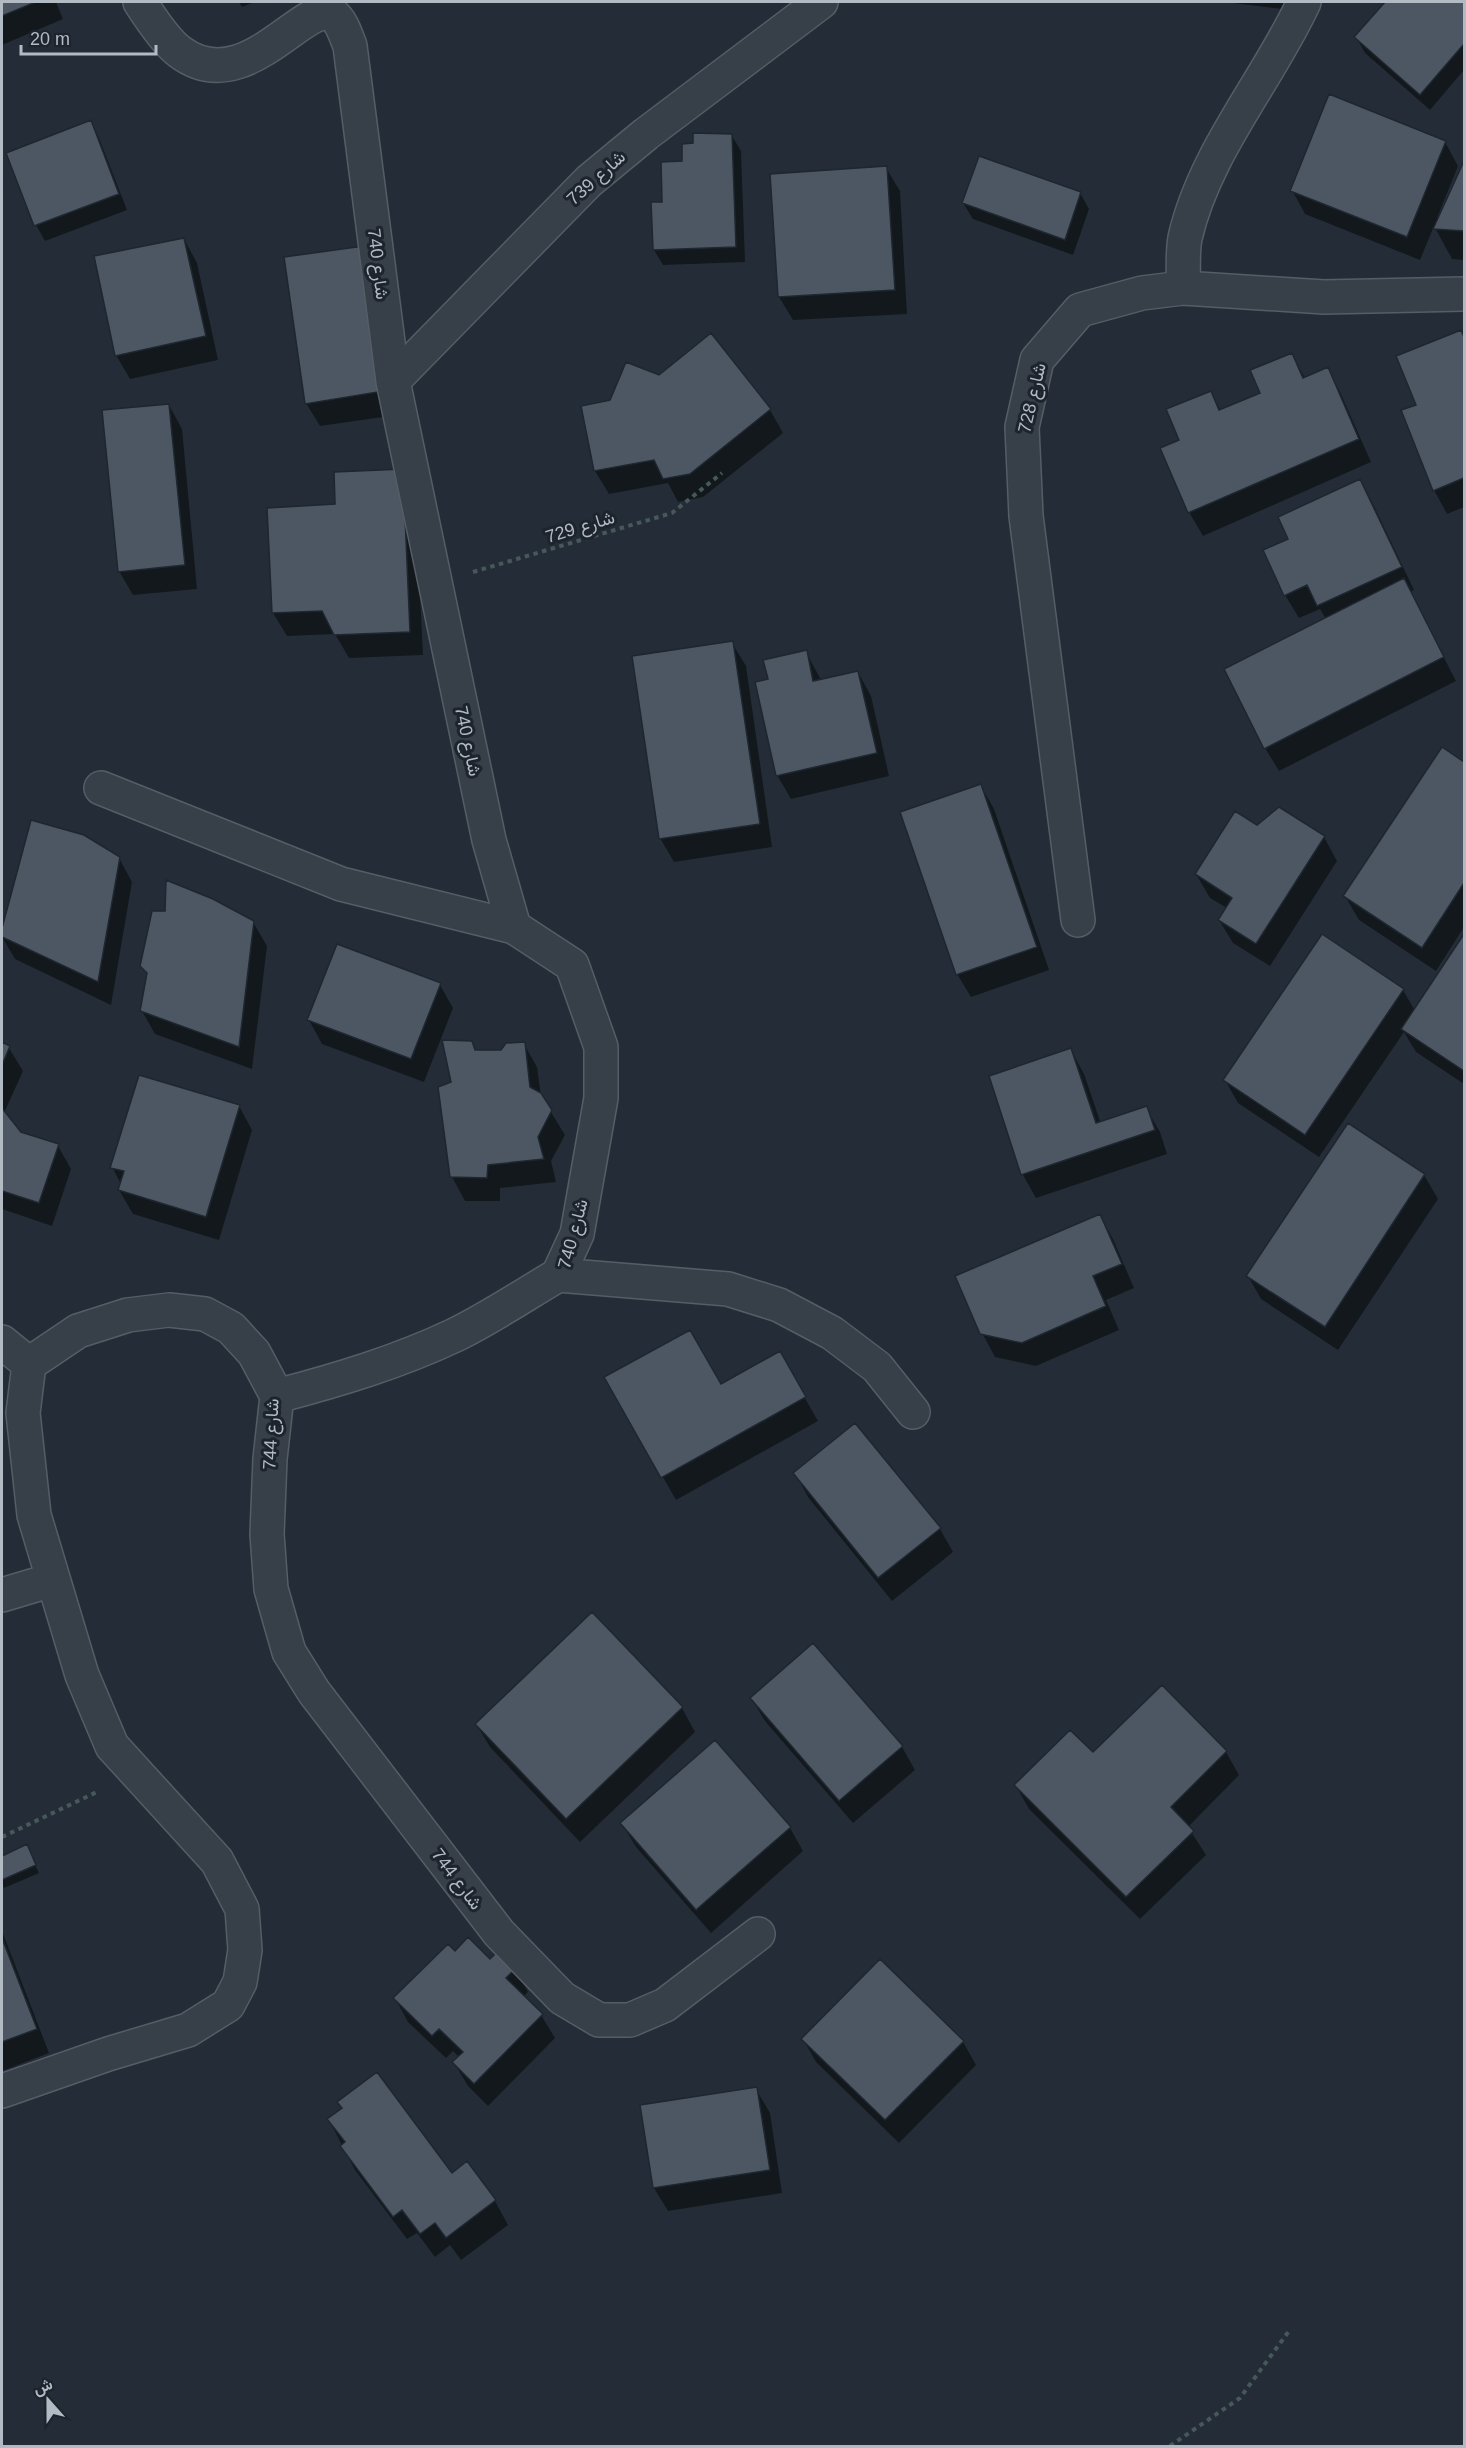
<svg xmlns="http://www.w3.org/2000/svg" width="1466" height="2448" font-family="Arial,Vazirmatn,sans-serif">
<rect width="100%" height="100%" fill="#242d37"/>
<path fill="#0007" d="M2,2H56L63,19L2,45Z
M239,2H255L242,7Z
M1224,2H1309L1308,12Z
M1387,2H1464V70L1430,110L1365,53L1356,37Z
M90,122L99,138L127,210L45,241L36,225Z
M732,136L741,151L745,262L663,265L654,250L664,203L684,163Z
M1445,142L1458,166L1437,218L1440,219L1464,165V260L1452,259L1434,226L1420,260L1305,214L1292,190Z
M886,168L900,191L907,314L793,320L779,297Z
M1080,193L1089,209L1073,255L973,219L963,203Z
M184,239L197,263L218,360L130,379L116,355Z
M363,248L397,415L320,426L306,403Z
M1461,332L1464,338V507L1447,514L1434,490L1418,406Z
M1291,354L1305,378L1327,369L1340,392L1371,462L1203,536L1189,512L1181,440L1211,393L1221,411L1261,394Z
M659,376L770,410L783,433L703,497L678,502L668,483L609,494L595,471L583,407L611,401Z
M169,405L182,429L197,589L133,595L119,571Z
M1360,481L1373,504L1414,590L1410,592L1456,681L1279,771L1265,748L1326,619L1320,609L1299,618L1285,595L1290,540Z
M415,494L423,655L349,658L335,634L287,636L273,613L337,506Z
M732,643L746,666L772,847L674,862L660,838Z
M806,652L821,680L858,672L871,696L889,776L791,799L777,775L770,680Z
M1442,750L1464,764V927L1436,971L1359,920L1345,896Z
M981,786L994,809L1049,970L971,997L957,974Z
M32,822L119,858L132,882L111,1005L15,959L2,937Z
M1257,827L1324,837L1337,861L1270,966L1233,943L1219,920L1227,908L1210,898L1196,874Z
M253,922L267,946L252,1069L155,1034L142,1011L148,976L142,966Z
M1464,937V1084L1416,1052L1404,1032L1319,1157L1238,1103L1225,1080L1403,990L1415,1011Z
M440,985L453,1008L424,1082L322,1044L309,1020Z
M471,1042L476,1052H502L524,1044L537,1067L541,1096L565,1135L551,1161L556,1182L500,1188V1201H465L452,1177L453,1082Z
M2,1044L9,1048L23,1071L4,1113L20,1133L58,1146L71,1169L52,1226L2,1209Z
M1071,1050L1084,1074L1101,1124L1146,1108L1160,1132L1167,1154L1036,1198L1023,1175L991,1077Z
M239,1106L252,1130L219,1240L133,1214L119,1190L121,1184L112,1167Z
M1348,1125L1424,1175L1438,1199L1338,1350L1261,1299L1248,1276Z
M1100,1216L1113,1239L1134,1288L1106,1300L1119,1330L1036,1366L995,1357L982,1333Z
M779,1353L818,1421L676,1500L606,1377L720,1386Z
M795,1473L940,1529L953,1552L892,1601L808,1497Z
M592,1614L682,1708L695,1732L580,1842L490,1747L476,1724Z
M751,1698L902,1747L915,1770L853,1823L765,1721Z
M1226,1752L1239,1775L1188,1827L1206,1855L1140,1919L1029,1809L1016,1786L1093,1755Z
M622,1824L790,1828L803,1851L711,1933L636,1847Z
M26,1846L39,1873L4,1888L2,1883V1857Z
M2,1931L49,2053L2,2071Z
M455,1953L515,1969L528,1992L523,1997L541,2015L555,2038L488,2106L468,2086L454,2063L459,2057L453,2051L446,2058L408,2022L395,1998Z
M803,2039L963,2042L976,2065L899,2143L816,2062Z
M756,2089L770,2113L782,2193L668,2211L654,2188Z
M329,2120L452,2175L467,2163L495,2201L508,2225L461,2260L450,2245L435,2257L417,2233L407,2239L355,2170Z"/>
<path fill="#4c5763" stroke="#1e262f" stroke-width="1.5" d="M2,2H36L2,16Z
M1385,2H1464V44L1420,95L1354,37Z
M1329,94L1446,141L1407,237L1290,191Z
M91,120L119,194L34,226L6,153Z
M693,133L732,134L736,247L653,250L651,202H662L661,162L682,161V144L693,143Z
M979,156L1081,192L1065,240L962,203Z
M1464,161V231L1433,229Z
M887,166L895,290L778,297L770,174Z
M184,238L206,336L115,356L94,256Z
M364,246L384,391L305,404L284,257Z
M1461,330L1464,337V478L1433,491L1401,410L1416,405L1396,356Z
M711,333L771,409L690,474L663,479L654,460L594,471L581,406L610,400L626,362L659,375Z
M1292,353L1303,378L1328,367L1359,439L1188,513L1160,448L1179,440L1166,409L1211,391L1219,410L1260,393L1250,370Z
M169,404L185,565L118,572L102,410Z
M403,469L410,632L334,635L322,611L272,613L267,508L335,504L334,472Z
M1360,479L1402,567L1317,606L1307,585L1284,596L1263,550L1288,539L1278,517Z
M1404,578L1444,657L1264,749L1224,669Z
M733,641L760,824L659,839L632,656Z
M807,650L813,681L858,671L877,753L776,776L755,682L768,679L763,660Z
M1442,747L1464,762V883L1422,948L1343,896Z
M981,784L1037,947L956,975L900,812Z
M1279,807L1325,836L1256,944L1218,920L1232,898L1195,874L1235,811L1257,825Z
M31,820L84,835L120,857L98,982L2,937V928Z
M166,880L213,899L254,921L239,1047L140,1011L147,973L140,966L152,911H165Z
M1322,934L1404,989L1305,1135L1223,1080Z
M1464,934V1071L1401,1029Z
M337,944L441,983L411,1059L307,1020Z
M442,1040L472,1041L475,1050H501L506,1043L525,1042L530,1087L541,1093L552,1110L538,1137L544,1159L488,1165L487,1178L450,1177L438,1087L451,1082Z
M2,1042L10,1046L2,1065Z
M1071,1048L1096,1123L1147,1106L1155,1130L1021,1175L989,1076Z
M139,1075L240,1105L206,1217L118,1190L124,1171L110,1168Z
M2,1108L21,1132L59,1144L39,1203L2,1191Z
M1348,1123L1425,1174L1325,1327L1246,1276Z
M1100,1214L1122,1264L1093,1276L1106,1306L1022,1343L980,1334L955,1276Z
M690,1330L721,1384L780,1351L806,1397L661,1478L604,1377Z
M855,1423L941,1528L878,1578L793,1473Z
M592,1612L683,1707L566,1819L475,1724Z
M813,1643L903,1746L839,1801L750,1698Z
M1162,1685L1227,1751L1171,1807L1194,1831L1126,1897L1014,1785L1070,1730L1093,1752Z
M715,1740L791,1827L696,1910L620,1823Z
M27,1844L36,1865L2,1880V1856Z
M468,1937L490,1959L499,1950L516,1968L506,1978L543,2014L474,2084L452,2062L463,2052L439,2029L432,2036L393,1998L448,1944L455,1951Z
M2,1938L37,2029L2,2042Z
M880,1959L964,2041L885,2120L801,2039Z
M377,2072L452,2173L467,2161L496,2200L446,2238L435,2223L420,2234L402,2210L393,2217L340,2146L345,2142L327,2119L342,2108L337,2102Z
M757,2087L770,2170L653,2188L640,2105Z"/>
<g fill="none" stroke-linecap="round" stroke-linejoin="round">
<defs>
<path id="street" d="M140,2C149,16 166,42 180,52C244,100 304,0 332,14C342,21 346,36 350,46L393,381L489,840L514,927L572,965L601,1047V1098L577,1234L558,1275L728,1289L779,1305L832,1333L877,1367L913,1412
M1183,288C1184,272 1182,254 1185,238C1204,153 1268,80 1304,2
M393,381L589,181L646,134L821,2
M101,788L341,884L514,927
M1078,920L1026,516L1022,427L1037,360L1080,310L1142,293L1183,288L1324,297L1464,294
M2,1342L29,1364
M277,1396C338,1380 398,1362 455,1335C490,1318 524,1295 558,1275
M2,1595L52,1580
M2,2091L108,2054L188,2030L228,2005L240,1982L245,1950L242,1909L217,1861L112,1746L82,1675L34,1515L23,1413L29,1364L78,1331L128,1315L169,1310L205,1314L231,1328L254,1353L277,1396L270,1459L267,1534L271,1589L289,1652L314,1692L499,1933L562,1998L599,2020H630L665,2005L758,1934"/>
</defs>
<use href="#street" stroke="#555d66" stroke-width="36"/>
<path stroke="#47585a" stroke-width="4" stroke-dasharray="4.5 4.5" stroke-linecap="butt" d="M473,572L672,513L722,473
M2,1837L99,1791
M1170,2446L1240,2398L1289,2331"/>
<use href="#street" stroke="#373f48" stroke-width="33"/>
</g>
<g text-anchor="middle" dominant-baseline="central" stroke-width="6" stroke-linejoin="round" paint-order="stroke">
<g font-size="18" fill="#b2bac4" stroke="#1d242d">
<text transform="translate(596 178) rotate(-42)">شارع 739</text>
<text transform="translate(378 264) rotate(83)">شارع 740</text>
<text transform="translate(1032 398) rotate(-77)">شارع 728</text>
<text transform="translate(580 527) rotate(-17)">شارع 729</text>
<text transform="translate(468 741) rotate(78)">شارع 740</text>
<text transform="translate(573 1234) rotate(-75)">شارع 740</text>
<text transform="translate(271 1434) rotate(-87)">شارع 744</text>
<text transform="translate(457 1879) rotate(53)">شارع 744</text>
</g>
</g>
<rect width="1466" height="2448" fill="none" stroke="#b2bac4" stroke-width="6"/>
<g transform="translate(48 2400) rotate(339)" stroke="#1d242d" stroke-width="4.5" paint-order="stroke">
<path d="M0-4.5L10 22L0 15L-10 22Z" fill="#b2bac4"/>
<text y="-9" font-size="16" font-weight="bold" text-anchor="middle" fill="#b2bac4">ش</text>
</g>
<path d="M21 45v9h135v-9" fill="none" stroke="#b2bac4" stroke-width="3"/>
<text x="30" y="45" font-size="18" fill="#b2bac4" stroke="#1d242d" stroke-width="4.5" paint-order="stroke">20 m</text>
</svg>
